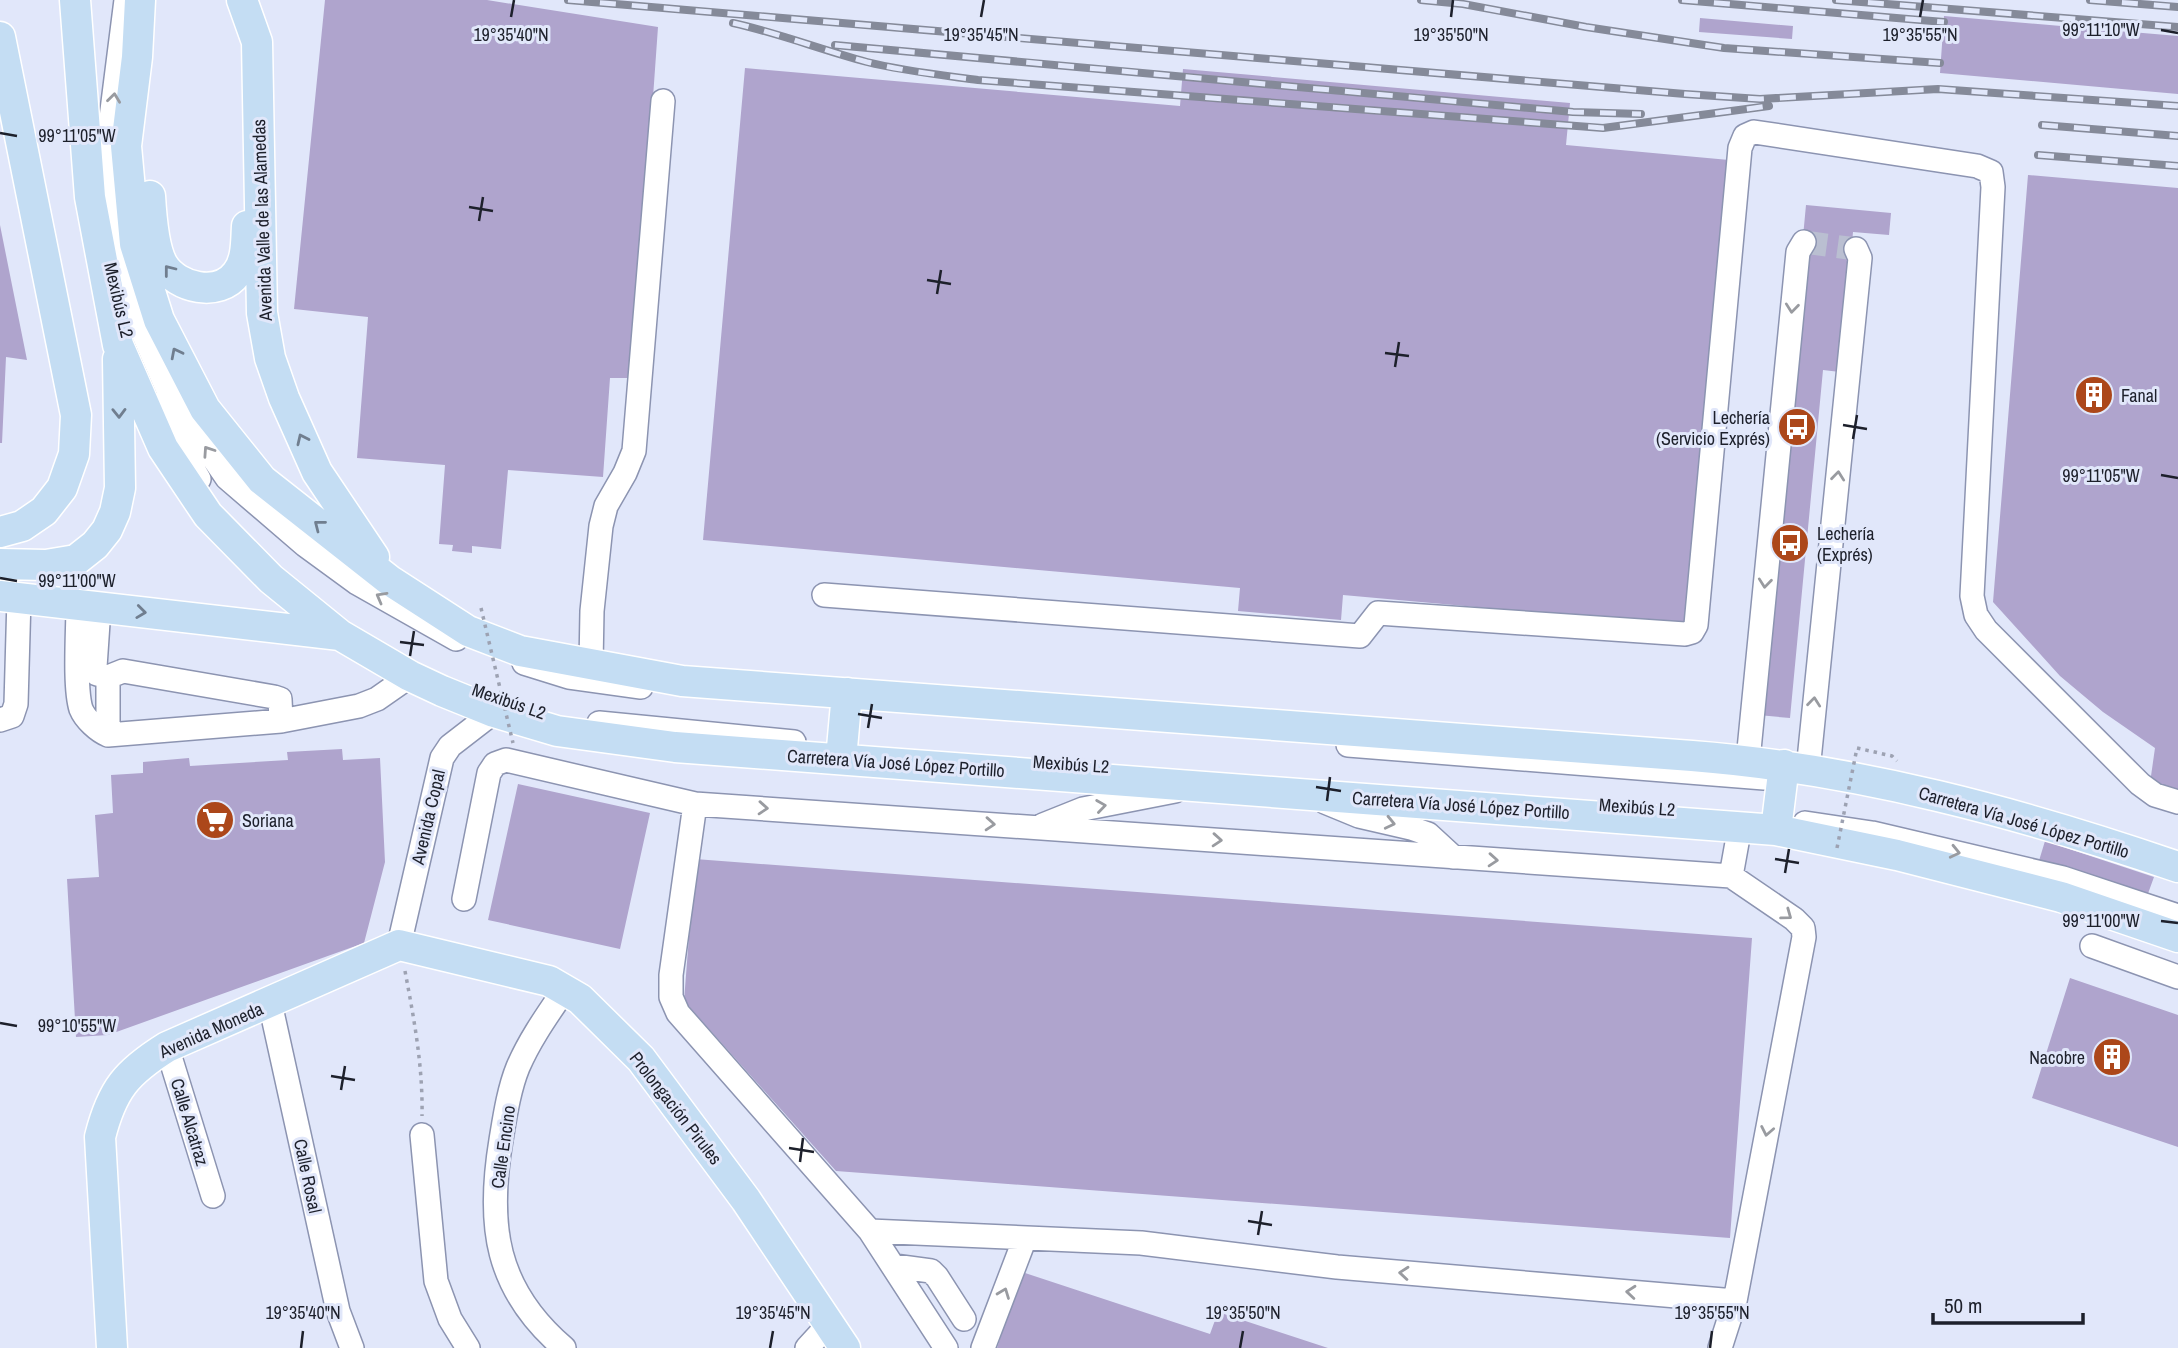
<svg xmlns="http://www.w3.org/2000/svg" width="2178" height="1348" font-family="'Archivo Narrow',sans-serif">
<rect width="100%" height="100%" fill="#e1e7fa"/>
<path fill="#afa4cd" d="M325,0H487L658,27L633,378H610L603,477L508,470L501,549L472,546V553L452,551L453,545L439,544L445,465L357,458L368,317L294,309Z
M1944,16L2178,36V94L1940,73Z
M1700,18L1793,26L1792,39L1699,32Z
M745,68L1180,106L1183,69L1570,103L1566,145L1729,160L1687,626L1343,595L1341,620L1238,611L1240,588L703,540Z
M2028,175L2178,188V793L2150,783L2155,748L2103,712L2060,676L1993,602Z
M1806,205L1891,213L1889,235L1853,232L1840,372L1823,370L1790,718L1758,715Z
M0,225L27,360L6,357L2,443H0Z
M342,749L343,760L380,758L385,862L364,943L108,1035L76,1037L67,879L99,877L95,815L113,813L111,775L143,773V762L189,758L190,766L288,760L287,752Z
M518,784L650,813L620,949L488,920Z
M2045,841L2154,877L2146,899L2038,864Z
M695,859L1752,938L1730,1238L836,1171L684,1001Z
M2070,978L2178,1015V1147L2032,1098Z
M1022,1272L1210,1334L1218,1312L1328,1348H997Z"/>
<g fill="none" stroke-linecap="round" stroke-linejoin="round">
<path stroke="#babfd1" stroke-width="23" stroke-dasharray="23 11" stroke-linecap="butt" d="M1804,242L1856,249"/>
<defs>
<path id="minor" d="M126,0L108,142L119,252L139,324L170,395L227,478L305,545L357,583L456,639
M157,406L199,479
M824,595L1360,636L1378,613L1685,634L1692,632L1696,625L1740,148L1745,136L1754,132L1977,166L1991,172L1993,187L1972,596L1976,615L1986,630L2140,784L2155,795L2178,802
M78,605C78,631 74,687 81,709C85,719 98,731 108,735L281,721L359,706L377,699L410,676
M99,608L95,667L97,674L108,677L123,671L274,697L280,699L281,721
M524,663L569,677L641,687
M591,664L592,611L601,526L606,506L625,473L634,451L663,101
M0,720L12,716L16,704L19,598
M599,723L794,742
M108,735V677
M1348,745L1764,778
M1748,760L1798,252L1804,242
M1808,770L1860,258L1856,249
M1325,802L1359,816L1411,828L1428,834L1453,857
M1805,823L1872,833L2063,878L2178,916
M1043,825L1083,809L1175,791
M1731,876L1740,826
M464,899L489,773L495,764L506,760L695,804L1731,876L1794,919L1803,928L1804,937L1735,1301L1337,1267L1141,1243L870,1231L678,1013L671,997V975L695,804
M399,945L442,758L450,746L494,712
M2092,946L2178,977
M270,1003L338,1311L352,1348
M167,1047L213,1196
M422,1135L436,1281L450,1319L468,1348
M870,1231L946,1348
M894,1266L931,1271L937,1277L964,1319
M564,1348C495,1289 487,1225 501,1140C505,1116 509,1089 518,1067C530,1039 548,1014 565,989
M807,1348L829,1324
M983,1348L1025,1238
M1720,1348L1735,1301"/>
<path id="major" d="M75,0L90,197L118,345L163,448L208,515L271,579L340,635L410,676L442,691L494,712L557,731L675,747L1776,830L1897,855L2061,897L2178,937
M140,0L137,57L126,146L135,244L159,320L205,409L262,480L389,580L468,631L520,651L682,681L1692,756C1858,769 2021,813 2178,867
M242,0L257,42L262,313L270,358L284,398L317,472L374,557
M0,37L76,415L74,454L62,488L44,511L22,526L0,532
M150,196C151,213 154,250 163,265C177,288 219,298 237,273C247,260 246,242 247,226
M0,564L46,565L76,560L95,545L107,530L115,512L120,488L118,359
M0,596L340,635
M841,759L847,693
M1776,830L1784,765
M112,1348L100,1137C112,1089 127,1072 167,1047L399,945L549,981L580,999L641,1059L746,1200L845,1348"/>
</defs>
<use href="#minor" stroke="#8c94b1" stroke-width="26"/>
<use href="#major" stroke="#fff" stroke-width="33"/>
<path stroke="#9da2b2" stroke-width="3.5" stroke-dasharray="3.5 5" stroke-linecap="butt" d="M1857,748L1892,756L1897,761
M405,971C414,1019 423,1066 422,1116"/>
<use href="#minor" stroke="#fff" stroke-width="23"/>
<use href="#major" stroke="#c4ddf3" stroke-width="30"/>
<defs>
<path id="rail" d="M568,0L1685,94L1760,99L1938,89L2178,106
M1421,0L1463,4L1586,27L1724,48L1940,63
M1682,0L1944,22
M1836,0L2178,27
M2090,0L2178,7
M733,23C778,33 822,50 867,62C903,71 941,75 978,80L1603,128L1769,106
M835,45L1573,112L1641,114
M2042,125L2178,136
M2038,155L2178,166"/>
</defs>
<use href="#rail" stroke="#858a99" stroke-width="8"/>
<use href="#rail" stroke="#e1e7fa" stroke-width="5" stroke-dasharray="16" stroke-linecap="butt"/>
<path stroke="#9da2b2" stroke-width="3.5" stroke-dasharray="3.5 5" stroke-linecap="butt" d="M481,608L513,743
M1837,848L1857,748"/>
</g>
<defs><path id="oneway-chevron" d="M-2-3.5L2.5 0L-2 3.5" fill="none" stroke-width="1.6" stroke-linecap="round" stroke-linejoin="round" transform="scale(1.75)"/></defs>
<g stroke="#999ba0">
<use href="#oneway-chevron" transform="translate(114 98) rotate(-83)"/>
<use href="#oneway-chevron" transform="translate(1792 308) rotate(96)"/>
<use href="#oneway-chevron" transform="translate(208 451) rotate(-124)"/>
<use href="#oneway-chevron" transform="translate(1838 476) rotate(-84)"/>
<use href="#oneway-chevron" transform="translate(1765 583) rotate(96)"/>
<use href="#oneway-chevron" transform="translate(381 597) rotate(-151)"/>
<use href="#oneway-chevron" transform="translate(1814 702) rotate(-84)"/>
<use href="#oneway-chevron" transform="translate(1101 806) rotate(-8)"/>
<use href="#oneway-chevron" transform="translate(763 808) rotate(4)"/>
<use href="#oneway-chevron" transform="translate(1390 823) rotate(13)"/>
<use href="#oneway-chevron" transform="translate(990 824) rotate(4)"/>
<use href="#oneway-chevron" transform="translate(1217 840) rotate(4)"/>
<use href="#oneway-chevron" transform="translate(1955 852) rotate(13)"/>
<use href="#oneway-chevron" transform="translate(1493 860) rotate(4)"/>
<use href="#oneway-chevron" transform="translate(1787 915) rotate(36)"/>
<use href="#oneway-chevron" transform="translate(1767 1131) rotate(101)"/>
<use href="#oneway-chevron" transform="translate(1404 1273) rotate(-175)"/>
<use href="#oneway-chevron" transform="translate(1631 1292) rotate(-175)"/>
<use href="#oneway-chevron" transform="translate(1004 1293) rotate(-69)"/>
</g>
<g stroke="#707e8f">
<use href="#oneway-chevron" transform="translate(169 270) rotate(-128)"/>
<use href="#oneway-chevron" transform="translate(176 353) rotate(-117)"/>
<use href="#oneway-chevron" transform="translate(119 413) rotate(89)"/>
<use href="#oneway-chevron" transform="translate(302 439) rotate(-115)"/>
<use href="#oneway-chevron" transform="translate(319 525) rotate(-142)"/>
<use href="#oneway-chevron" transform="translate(141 612) rotate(7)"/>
</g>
<path fill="none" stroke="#1d202b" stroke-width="2.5" d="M511,17L514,0M981,17L984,0M1451,17L1453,0M1920,17L1923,0M2161,30L2178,33M0,133L17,136M469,207L493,211M479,221L483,197M927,280L951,284M937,294L941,270M1385,353L1409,356M1395,367L1399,342M1843,425L1867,429M1853,439L1857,415M2161,475L2178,478M0,578L17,581M400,642L424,645M410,656L414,631M858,714L882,718M868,728L872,704M1316,787L1341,791M1327,801L1330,777M1775,859L1799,863M1785,873L1789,849M2161,921L2178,923M0,1023L17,1026M331,1076L355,1080M341,1090L345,1066M789,1148L814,1152M800,1162L803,1138M1248,1221L1272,1225M1258,1235L1262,1211M301,1348L303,1331M770,1348L773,1331M1240,1348L1243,1331M1710,1348L1712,1331"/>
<defs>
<symbol id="building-disc" viewBox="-11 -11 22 22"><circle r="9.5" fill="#ac471a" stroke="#e1e7fa"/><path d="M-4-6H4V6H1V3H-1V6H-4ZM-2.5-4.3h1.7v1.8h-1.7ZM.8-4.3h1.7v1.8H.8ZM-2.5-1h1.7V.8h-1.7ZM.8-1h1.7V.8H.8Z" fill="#fff"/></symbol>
<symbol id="bus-disc" viewBox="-11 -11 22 22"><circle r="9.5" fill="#ac471a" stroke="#e1e7fa"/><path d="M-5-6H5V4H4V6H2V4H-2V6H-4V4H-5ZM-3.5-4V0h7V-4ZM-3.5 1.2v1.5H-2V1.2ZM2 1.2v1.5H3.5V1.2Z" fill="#fff"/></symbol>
<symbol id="supermarket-disc" viewBox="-11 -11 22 22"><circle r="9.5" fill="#ac471a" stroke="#e1e7fa"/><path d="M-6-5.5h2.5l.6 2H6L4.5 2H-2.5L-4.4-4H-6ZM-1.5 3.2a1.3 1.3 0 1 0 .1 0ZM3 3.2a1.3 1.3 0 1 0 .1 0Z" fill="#fff"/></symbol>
</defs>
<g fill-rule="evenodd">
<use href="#building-disc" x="2072" y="373" width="44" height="44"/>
<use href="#bus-disc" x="1775" y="405" width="44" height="44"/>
<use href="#bus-disc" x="1768" y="521" width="44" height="44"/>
<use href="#supermarket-disc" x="193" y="798" width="44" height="44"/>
<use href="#building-disc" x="2090" y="1035" width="44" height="44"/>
</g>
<g text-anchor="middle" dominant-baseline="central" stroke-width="6" stroke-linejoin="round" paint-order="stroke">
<g font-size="18" fill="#1d202b" stroke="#e1e7fa">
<text transform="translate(262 220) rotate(-92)">Avenida Valle de las Alamedas</text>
<text transform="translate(119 300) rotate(77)">Mexibús L2</text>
<text transform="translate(509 701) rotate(19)">Mexibús L2</text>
<text transform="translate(896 763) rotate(4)">Carretera Vía José López Portillo</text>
<text transform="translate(1071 764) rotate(4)">Mexibús L2</text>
<text transform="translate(1461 805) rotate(4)">Carretera Vía José López Portillo</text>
<text transform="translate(1637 807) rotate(4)">Mexibús L2</text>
<text transform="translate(428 817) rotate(-77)">Avenida Copal</text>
<text transform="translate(2024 822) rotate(16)">Carretera Vía José López Portillo</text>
<text transform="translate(211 1030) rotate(-24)">Avenida Moneda</text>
<text transform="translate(676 1108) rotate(52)">Prolongación Pirules</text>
<text transform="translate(190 1122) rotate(73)">Calle Alcatraz</text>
<text transform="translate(503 1147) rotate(-82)">Calle Encino</text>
<text transform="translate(308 1176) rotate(78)">Calle Rosal</text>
</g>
<g font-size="18" fill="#1d202b" stroke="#e1e7fa" text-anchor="start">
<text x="2121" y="395">Fanal</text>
<text x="1770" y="417" text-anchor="end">Lechería<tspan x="1770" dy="21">(Servicio Exprés)</tspan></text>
<text x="1817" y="533">Lechería<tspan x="1817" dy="21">(Exprés)</tspan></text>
<text x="242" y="820">Soriana</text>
<text x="2085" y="1057" text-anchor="end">Nacobre</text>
</g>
</g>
<g font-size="18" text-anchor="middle" fill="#1d202b" stroke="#e1e7fa" stroke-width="6" stroke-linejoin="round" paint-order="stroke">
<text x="2101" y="36">99°11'10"W</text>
<text x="511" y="41">19°35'40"N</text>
<text x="981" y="41">19°35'45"N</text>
<text x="1451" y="41">19°35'50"N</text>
<text x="1920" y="41">19°35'55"N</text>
<text x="77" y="142">99°11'05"W</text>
<text x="2101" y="482">99°11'05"W</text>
<text x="77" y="587">99°11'00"W</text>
<text x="2101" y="927">99°11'00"W</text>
<text x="77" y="1032">99°10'55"W</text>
<text x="303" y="1319">19°35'40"N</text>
<text x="773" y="1319">19°35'45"N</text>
<text x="1243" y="1319">19°35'50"N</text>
<text x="1712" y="1319">19°35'55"N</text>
</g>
<path d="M1933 1313v10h150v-10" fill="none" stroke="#1d202b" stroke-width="3.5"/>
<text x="1944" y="1313" font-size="21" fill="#1d202b" stroke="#e1e7fa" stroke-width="5" paint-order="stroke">50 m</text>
</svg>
